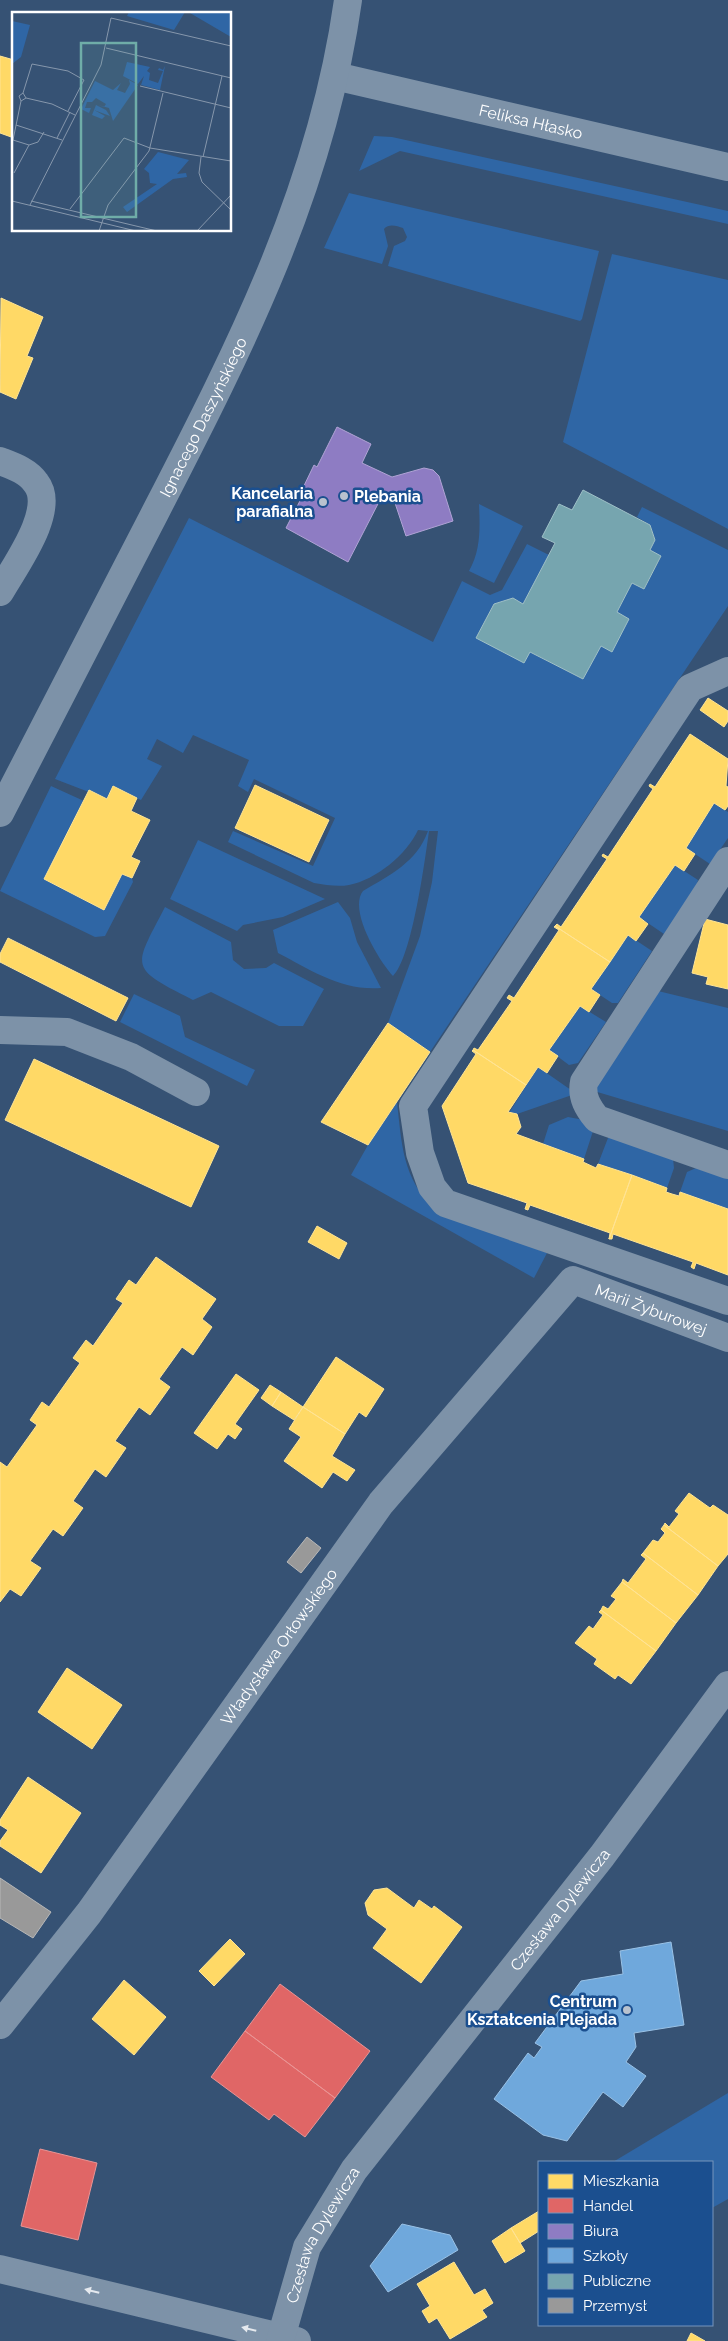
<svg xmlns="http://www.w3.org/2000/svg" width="728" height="2341" font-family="Raleway,sans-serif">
<rect width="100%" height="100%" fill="#365274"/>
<path fill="#2f66a5" d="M374,136L392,137L728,211V224L400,151L359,171Z
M349,193L599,251L582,319L580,321L388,266L394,246L405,241L407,237L403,228C397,226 389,223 384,229L388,246L382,264L324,248Z
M612,254L728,280V529L563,442Z
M479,504L523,526L494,583L469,571C481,550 480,528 479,504Z
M642,507L728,550V606L430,1052L388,1023L420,936L432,882L438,831H429C425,860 412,958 393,976C379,961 348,910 363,891C390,875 417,862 428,831L418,830C407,854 376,880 349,885C338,887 326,885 314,883L228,842L233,831L313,866L335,818L254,779L248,792L238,786L249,760L193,735L183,753L157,739L147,759L162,766L141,800L113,787L107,799L55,779L189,518L433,642L462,581L490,595L502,590L527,544L549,555L523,604L513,598L494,604L476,638L530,652L583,679L632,583L644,589L661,557L650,550L655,539L650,525L637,517Z
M51,786L84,801L44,879L104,909L122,874L132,878L133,882L105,936L95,937L0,891Z
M714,803L728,812V838L710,864L686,848Z
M198,840L325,899L283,917L243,925L237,931L170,899Z
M675,865L698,880L696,888L664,934L639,917Z
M338,902L350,918L357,942L381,988C341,991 311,970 278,953L273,930Z
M165,907L231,942L233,960L244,969L266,968L274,963L324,989L303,1026H279L211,992L193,1000C128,967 133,969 165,907Z
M628,935L652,951L618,1003H612L591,989Z
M658,991L728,1008V1131L594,1091Z
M134,994L180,1016L185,1037L255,1070L247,1086L120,1022Z
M580,1006L606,1022L578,1063L569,1065L549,1050Z
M538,1067L571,1090L572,1095L517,1114L509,1113Z
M397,1102C402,1145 402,1177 435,1210L547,1253L534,1278L351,1175L368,1145Z
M568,1117L584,1120L593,1131L584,1159L543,1144L549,1125Z
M612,1137L673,1159L674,1168L667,1188L598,1164L608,1138Z
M696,1168L728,1179V1209L680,1192L687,1172Z
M728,2093V2199L712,2208V2162H613Z"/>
<path fill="#ffd966" stroke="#ffe494" d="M0,56L14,60V138L0,133Z
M1,298L43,317L27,356L33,358L16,399L0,392Z
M708,698L728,711V721L724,727L700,710Z
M690,734L728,759L726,786L728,787V806L725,810L714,803L686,848L695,854L684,871L675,865L639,917L648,924L636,941L628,935L610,962L555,926L557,924L561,927L607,859L602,856L603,854L608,857L653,789L649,786L650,784L655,787Z
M255,785L329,820L309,862L235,828Z
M113,786L137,798L131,811L150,820L131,857L140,861L132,878L122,874L104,910L44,879L89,790L107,799Z
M705,919L728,925V989L706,984L708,977L692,973Z
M555,926L610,962L591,989L600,995L589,1012L580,1006L549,1050L558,1056L547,1073L538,1067L526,1085L473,1050L474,1048L478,1050L512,1001L507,998L509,995L514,998L559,930L554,927Z
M8,938L128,998L116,1021L0,962V954Z
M388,1023L430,1052L368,1145L321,1122Z
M473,1050L526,1085L508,1112L517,1114L521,1127L516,1134L584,1159L583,1162L596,1168L598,1164L632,1175L609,1239L610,1233L530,1205L528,1210L525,1209L527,1203L468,1183L442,1106L476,1054L472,1051Z
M34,1059L219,1146L191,1207L5,1120Z
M632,1175L667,1188L666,1192L672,1194L679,1196L680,1192L728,1209V1275L696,1263L694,1269L691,1267L693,1262L613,1234L612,1239H609Z
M317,1226L347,1243L339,1259L308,1242Z
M156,1257L216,1299L202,1319L212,1327L193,1355L182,1347L159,1379L170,1387L150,1415L139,1407L115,1441L126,1448L106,1477L95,1469L73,1501L83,1508L63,1536L53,1529L30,1561L41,1568L21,1596L10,1589L0,1602V1462L7,1467L37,1425L30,1420L42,1402L49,1407L80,1363L73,1358L86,1340L93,1346L123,1303L116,1299L129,1280L136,1285Z
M336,1357L384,1389L366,1417L359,1412L345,1434L303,1407Z
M236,1374L259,1390L235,1424L242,1429L235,1439L228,1434L217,1449L194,1433Z
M270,1385L281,1392L272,1406L261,1398Z
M281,1392L303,1407L294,1420L272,1406Z
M303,1407L345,1434L332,1456L355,1470L347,1481L333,1472L322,1488L284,1461L301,1437L289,1429Z
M689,1493L710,1508L713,1505L728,1515V1554L718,1566L664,1525L665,1523L669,1527L679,1514L675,1511Z
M664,1525L718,1566L698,1595L643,1553L653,1540L658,1542L665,1533L661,1529Z
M643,1553L698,1595L676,1623L622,1582L623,1579L628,1583L646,1559L641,1555Z
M622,1582L676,1623L656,1651L601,1610L603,1606L608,1609L616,1599L611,1596Z
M601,1610L656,1651L631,1684L618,1675L615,1679L594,1664L597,1659L575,1643L589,1626L593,1629L603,1615L599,1612Z
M67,1668L122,1705L92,1749L38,1712Z
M28,1777L81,1813L41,1873L0,1846V1841L8,1830L0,1825V1820Z
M387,1888L414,1908L419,1900L432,1909L434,1906L462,1927L421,1983L373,1948L387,1929L368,1915L365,1903L374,1890Z
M230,1939L245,1954L214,1986L199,1971Z
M124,1980L166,2017L134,2055L92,2019Z
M539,2211V2231L520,2243L511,2228Z
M511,2228L525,2251L505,2263L492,2241Z
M454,2262L474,2295L485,2289L493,2303L482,2310L487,2317L450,2339L437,2318L429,2323L422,2311L430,2306L417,2284Z
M691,2333L705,2341H687Z"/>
<path fill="#e06666" stroke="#e99494" d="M280,1984L370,2051L335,2098L245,2031Z
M245,2031L335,2098L305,2137L274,2114L269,2120L211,2077Z
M40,2149L97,2163L78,2240L21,2226Z"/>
<path fill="#8e7cc3" stroke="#b0a3d5" d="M337,427L371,444L362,463L392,477L424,468L433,470L439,476L453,521L406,536L392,494L381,498L348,562L286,528L303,495L300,494L314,465L317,467Z"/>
<path fill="#6fa8dc" stroke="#9ac2e6" d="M671,1942L684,2025L634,2033L636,2047L626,2062L646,2076L623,2107L603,2092L567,2141L543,2135L494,2099L528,2053L534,2058L542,2047L535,2043L581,1981L623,1974L620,1951Z
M402,2224L450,2235L458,2250L388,2292L370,2266Z"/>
<path fill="#76a5af" stroke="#9fc0c7" d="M583,490L650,525L655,540L650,550L661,556L644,589L632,583L617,612L629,619L612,652L601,646L583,679L530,652L524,663L476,638L494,604L513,598L523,604L555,543L542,537L559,504L572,510Z"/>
<path fill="#999" stroke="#b8b8b8" d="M307,1537L321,1548L301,1573L287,1562Z
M0,1878L51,1912L33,1938L0,1918Z"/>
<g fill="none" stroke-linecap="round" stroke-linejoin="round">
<g stroke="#7d92a8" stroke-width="28">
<path id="s1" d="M335,76L728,167"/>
<path d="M0,461C13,466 28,471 36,483C57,510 14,567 0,592"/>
<path d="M728,671L690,688L413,1106L420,1153L432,1187L445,1203L728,1301"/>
<path id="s2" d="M0,813C52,712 104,612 156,511C241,346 322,187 348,0"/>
<path d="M728,861L584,1082C581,1097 588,1108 597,1119L728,1165"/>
<path d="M0,1030L67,1032L131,1057L196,1092"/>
<path id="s3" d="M0,2025L89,1913L381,1503L573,1280L728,1338"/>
<path d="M0,2269L297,2341"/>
<path id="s4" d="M280,2341L307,2247L354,2170L602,1856L728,1685"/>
</g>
</g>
<defs><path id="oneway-solid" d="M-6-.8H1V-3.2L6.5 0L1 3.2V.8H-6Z" transform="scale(1.25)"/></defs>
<g fill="#e5e9ee">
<use href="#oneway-solid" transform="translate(92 2291) rotate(-166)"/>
<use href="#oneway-solid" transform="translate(249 2329) rotate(-166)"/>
</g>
<g fill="#b9c2ce" stroke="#1b4f8f" stroke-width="2">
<circle cx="344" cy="496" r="5"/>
<circle cx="323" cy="502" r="5"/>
<circle cx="627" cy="2010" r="5"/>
</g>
<g text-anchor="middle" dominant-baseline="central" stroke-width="5" stroke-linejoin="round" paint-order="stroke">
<g font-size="16" fill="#fff" stroke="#1b4f8f">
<text stroke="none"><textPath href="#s1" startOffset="201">Feliksa Hłasko</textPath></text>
<text stroke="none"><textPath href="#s2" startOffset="445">Ignacego Daszyńskiego</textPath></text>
<text stroke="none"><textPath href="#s3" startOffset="1024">Marii Żyburowej</textPath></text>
<text stroke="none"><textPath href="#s3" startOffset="470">Władysława Orłowskiego</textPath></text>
<text stroke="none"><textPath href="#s4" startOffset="520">Czesława Dylewicza</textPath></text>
<text stroke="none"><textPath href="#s4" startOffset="115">Czesława Dylewicza</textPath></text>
</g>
<g font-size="16" font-weight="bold" fill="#fff" stroke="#1b4f8f" text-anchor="end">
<text x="313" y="493">Kancelaria<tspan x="313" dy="18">parafialna</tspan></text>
<text x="354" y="496" text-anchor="start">Plebania</text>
<text x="617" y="2001">Centrum<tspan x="617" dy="18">Kształcenia Plejada</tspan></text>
</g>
</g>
<g transform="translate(12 12)">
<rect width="219" height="219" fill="#365274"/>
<path d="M117,0H173L162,18L115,4ZM177,0H219V25L178,1ZM0,9L18,13L9,45L0,52ZM115,50L138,55L135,59L138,61L137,68L146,71L151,59L146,58L147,56L151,58L153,54L148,78L129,73L132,64L126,72L111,64ZM117,68L126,73L101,109L97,96L86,93L92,95L94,92L84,86L80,90H75L73,96H79L77,101L69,97L83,69L101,78L109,71L105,78L113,81L118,72ZM84,93L94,98L98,104L82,98L93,104L90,107L80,103ZM146,140L177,148L165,162L174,161L175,165L161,167L115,200L111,195L145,172L138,171L137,161L132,157Z" fill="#2f66a5"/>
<path fill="none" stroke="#8697ac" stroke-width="1" d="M99,6L219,34M94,36L219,66M128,74L219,96M11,81L14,86L9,89L7,84L11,81L20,52L56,59L72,68L56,99M14,86L40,92L63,103M9,89L1,128L17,133L26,130L32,120M4,113L50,128M45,126L58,100M189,145L187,161L190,170L219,198M191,145L210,64M2,161L17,133M0,189L124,219M19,189L145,219M18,193L89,53L99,6M58,197L112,126L138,136L219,149M87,219L96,193L137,139L151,81M185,219L219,183"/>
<path fill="#6fada8" fill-opacity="0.15" stroke="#6fada8" stroke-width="2.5" d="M69,31H124V205H69Z"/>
<rect width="219" height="219" fill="none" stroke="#fff" stroke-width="2.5"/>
</g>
<rect x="538" y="2161" width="175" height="165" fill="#1b4f8f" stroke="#7695bc"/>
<rect x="548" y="2174" width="25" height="15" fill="#ffd966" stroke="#7695bc"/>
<text x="583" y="2186" font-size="15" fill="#ffffff">Mieszkania</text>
<rect x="548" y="2198" width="25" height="15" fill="#e06666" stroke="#7695bc"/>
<text x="583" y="2211" font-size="15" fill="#ffffff">Handel</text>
<rect x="548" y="2224" width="25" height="15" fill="#8e7cc3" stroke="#7695bc"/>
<text x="583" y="2236" font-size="15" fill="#ffffff">Biura</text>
<rect x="548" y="2248" width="25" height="15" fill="#6fa8dc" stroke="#7695bc"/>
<text x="583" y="2261" font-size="15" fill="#ffffff">Szkoły</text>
<rect x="548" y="2274" width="25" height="15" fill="#76a5af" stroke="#7695bc"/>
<text x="583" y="2286" font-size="15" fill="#ffffff">Publiczne</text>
<rect x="548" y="2298" width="25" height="15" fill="#999999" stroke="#7695bc"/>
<text x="583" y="2311" font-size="15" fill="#ffffff">Przemysł</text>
</svg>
